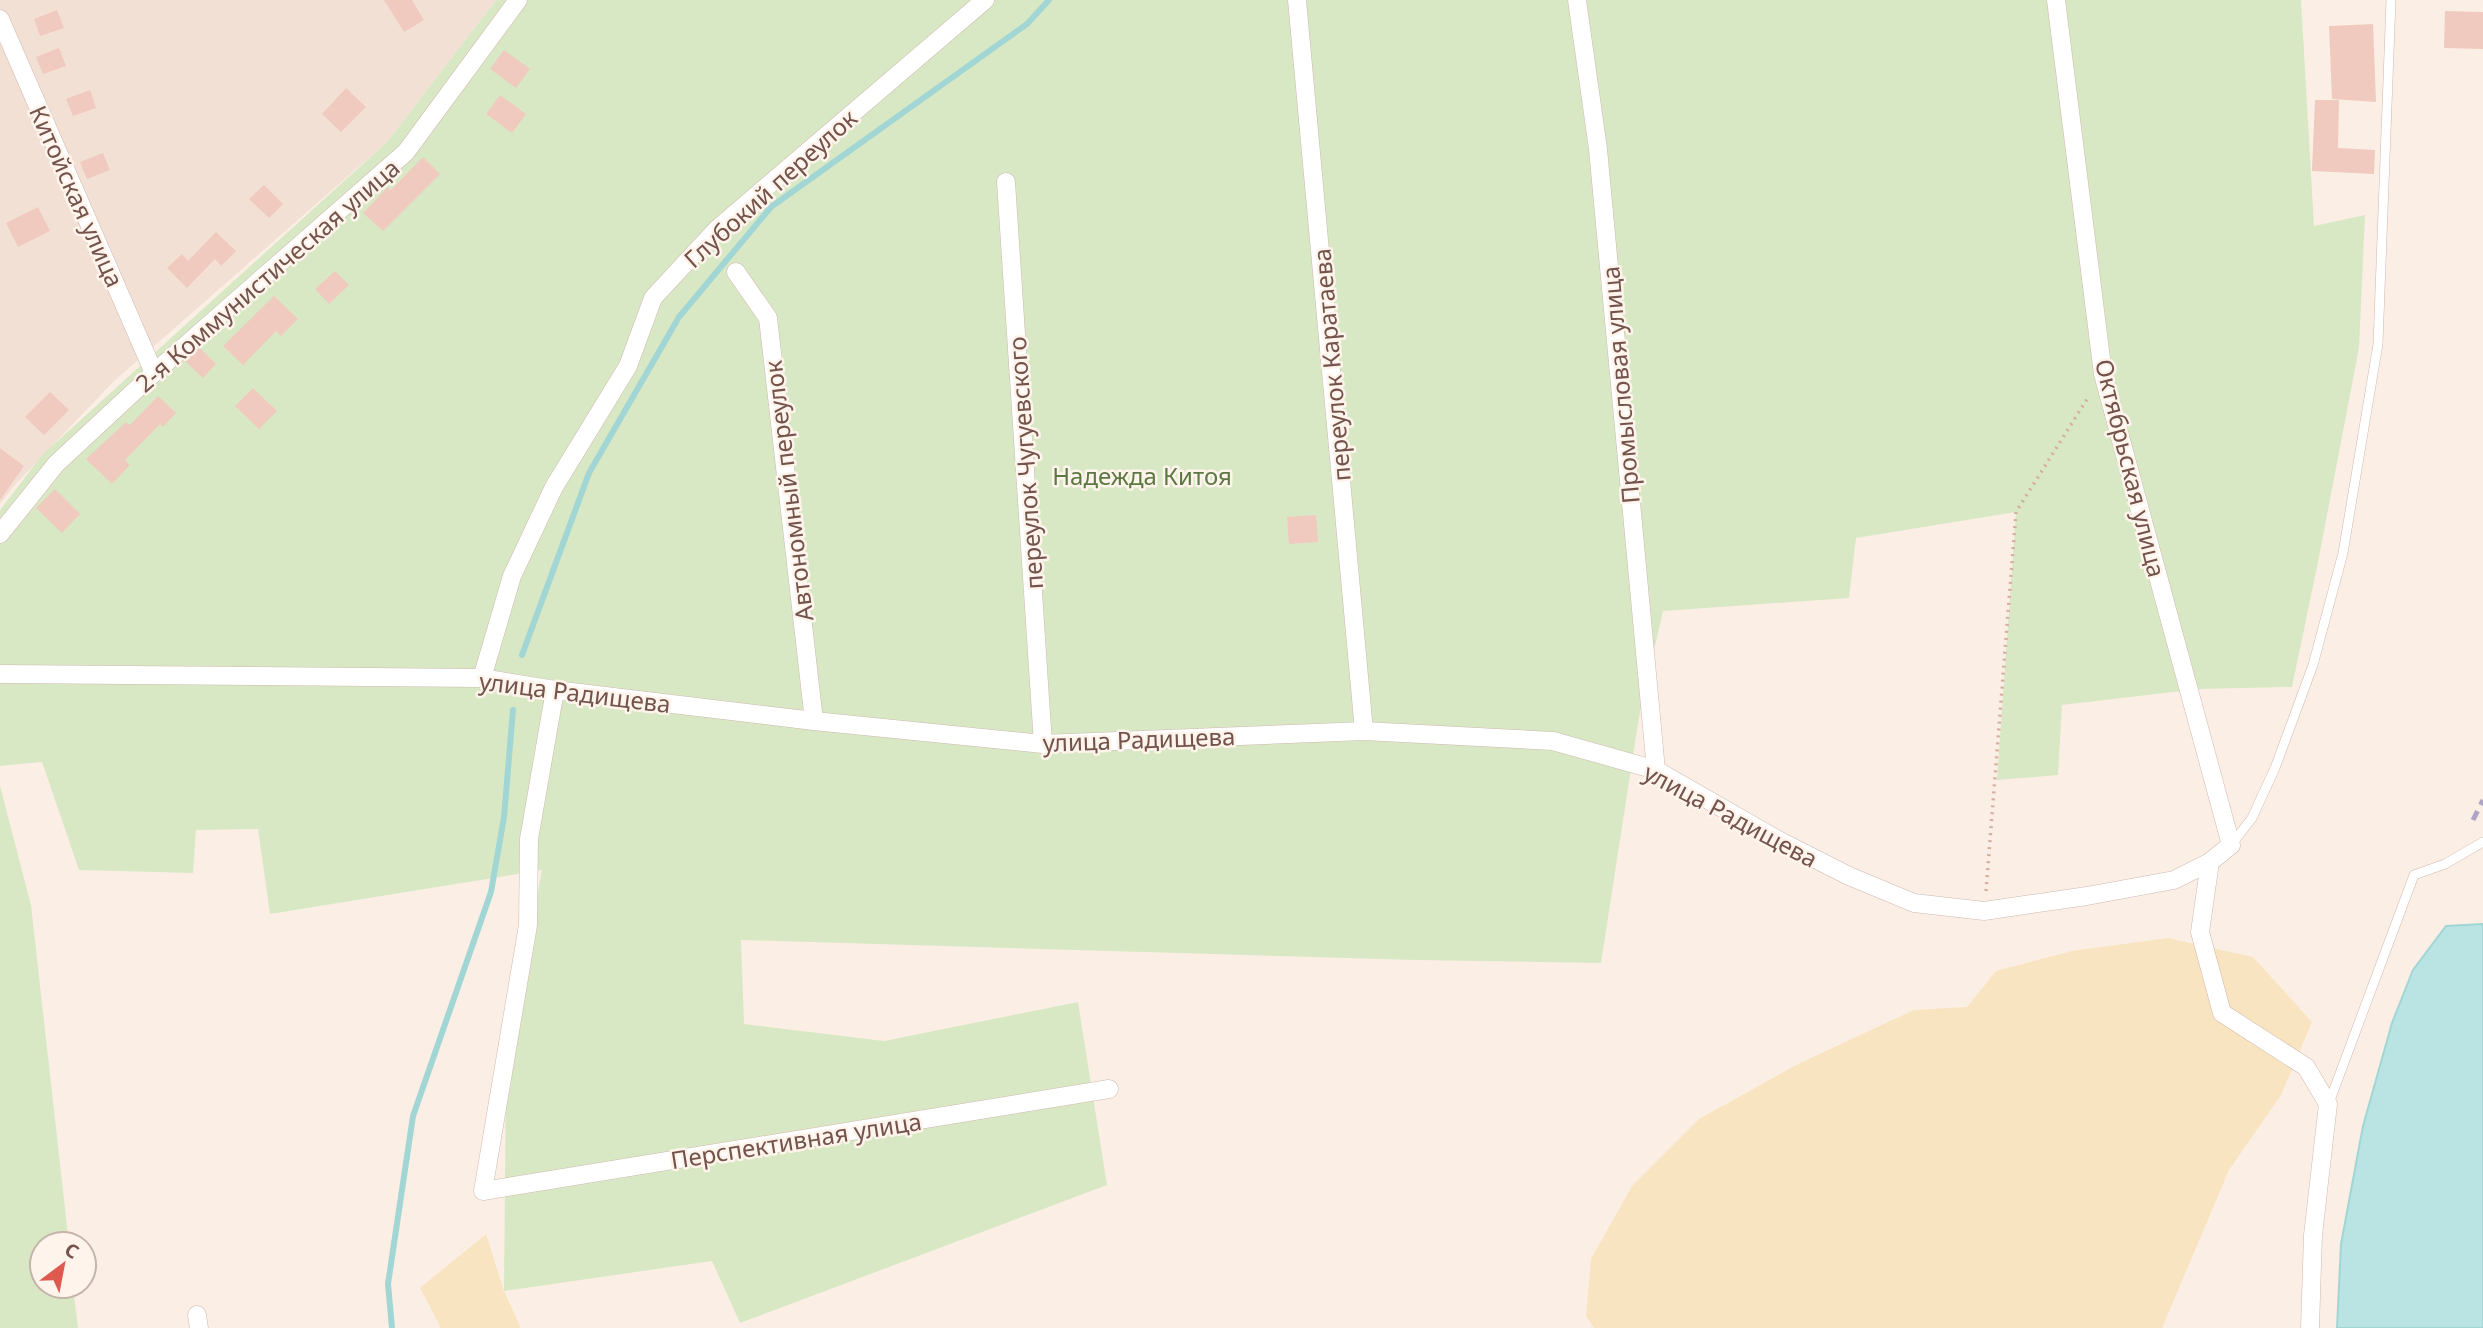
<svg xmlns="http://www.w3.org/2000/svg" width="2483" height="1328" font-family="'Noto Sans',sans-serif">
<rect width="100%" height="100%" fill="#fbefe5"/>
<path fill="#f3e0d4" d="M0,0H496L387,142L113,382L14,486L0,504Z"/>
<path fill="#d9e8c4" d="M496,0H2301L2314,226L2365,215L2359,348L2318,562L2292,687L2199,689L2062,705L2058,775L1997,780L2016,512L1856,538L1849,598L1663,611L1639,717L1601,963L1416,960L741,940L744,1024L884,1041L1078,1002L1107,1185L740,1323L712,1261L504,1291L506,1067L542,870L270,914L258,829L196,830L193,873L79,870L42,762L0,766V510L42,455L387,142Z
M0,786L31,905L69,1244H42V1286H73L78,1328H0Z"/>
<path fill="#f9e4c1" d="M2168,938L2253,957L2312,1022L2281,1095L2229,1170L2162,1328H1594L1586,1316L1591,1259L1632,1186L1699,1119L1798,1064L1914,1010L1967,1007L1996,971L2072,951Z
M486,1234L504,1291L521,1328H441L420,1288Z"/>
<path fill="#bae4e4" stroke="#a1d6d5" stroke-width="2" d="M2483,924V1328H2337L2341,1244L2363,1126L2392,1023L2413,970L2446,926Z"/>
<g fill="none" stroke-linecap="round" stroke-linejoin="round">
<path stroke="#a1d6d5" stroke-width="6" d="M522,655L589,473L679,317L771,207L1027,24L1049,0
M392,1328L388,1284L413,1116L491,892L504,817L513,710"/>
</g>
<path fill="#f0cabe" d="M384,0H412L424,20L404,32Z
M57,10L64,28L40,36L34,19Z
M2445,11L2483,12V49L2444,48Z
M2373,24L2376,102L2332,99L2329,26Z
M59,48L66,66L43,74L36,57Z
M504,50L530,69L516,88L490,69Z
M346,88L366,107L341,132L322,114Z
M90,90L96,108L73,116L66,99Z
M500,95L526,114L512,133L486,114Z
M2315,100H2339L2338,148L2375,150L2374,174L2312,171Z
M103,153L110,170L87,179L80,162Z
M423,157L440,174L383,231L363,213L388,187L391,190Z
M264,185L283,204L269,218L249,199Z
M38,207L50,231L18,247L6,223Z
M216,232L236,251L221,266L215,259L187,288L167,268L182,254L188,261Z
M335,271L349,285L329,304L315,289Z
M274,296L298,319L281,336L276,331L243,365L223,346Z
M200,348L216,364L203,378L185,361Z
M253,388L277,411L259,429L235,406Z
M50,392L69,410L44,435L25,417Z
M158,396L176,413L163,427L160,424L125,460L130,465L112,484L86,459L126,422L130,425Z
M0,448L24,466L0,500Z
M55,489L80,514L62,533L36,508Z
M1316,515L1318,542L1289,544L1287,517Z"/>
<g fill="none" stroke-linecap="round" stroke-linejoin="round">
<defs>
<path id="lane" d="M2232,844L2252,818L2275,768L2313,665L2343,553L2378,344L2391,0
M2329,1103L2414,875L2445,864L2483,842"/>
<path id="street" d="M1297,0L1364,731
M1577,0L1598,149L1656,770
M0,19L154,373
M1006,182L1043,744
M736,272L768,318L814,721
M0,534L56,464L154,373L406,152L518,0
M0,674L482,678L555,690L814,721L1043,744L1364,731L1553,741L1656,770L1778,840L1849,876L1914,903L1984,911L2087,896L2174,880L2210,862L2231,845L2103,374L2056,0
M482,678L512,576L554,487L628,366L653,298L717,229L985,0
M555,690L529,839L528,925L483,1191L1109,1089
M2210,862L2200,932L2222,1013L2306,1067L2328,1104L2313,1235L2310,1328
M197,1315L199,1328"/>
</defs>
<use href="#lane" stroke="#cfb8af" stroke-width="10"/>
<use href="#street" stroke="#cfb8af" stroke-width="19"/>
<path stroke="#d5ada1" stroke-width="3.5" stroke-dasharray="2 5" stroke-linecap="butt" d="M1986,891L2016,512L2089,396"/>
<use href="#lane" stroke="#fff" stroke-width="9"/>
<use href="#street" stroke="#fff" stroke-width="18"/>
<path stroke="#b0a4c5" stroke-width="5" stroke-dasharray="10 7" stroke-linecap="butt" d="M2473,820L2483,800"/>
</g>
<g text-anchor="middle" dominant-baseline="central" stroke-width="5" stroke-linejoin="round" paint-order="stroke">
<g font-size="24" fill="#73534b" stroke="#fef4eb">
<text transform="translate(770 188) rotate(-42)">Глубокий переулок</text>
<text transform="translate(77 196) rotate(66)">Китойская улица</text>
<text transform="translate(267 275) rotate(-41)">2-я Коммунистическая улица</text>
<text transform="translate(1331 365) rotate(-95)">переулок Каратаева</text>
<text transform="translate(1620 385) rotate(-95)">Промысловая улица</text>
<text transform="translate(1025 463) rotate(-94)">переулок Чугуевского</text>
<text transform="translate(2131 468) rotate(76)">Октябрьская улица</text>
<text transform="translate(788 491) rotate(-97)">Автономный переулок</text>
<text transform="translate(575 692) rotate(7)">улица Радищева</text>
<text transform="translate(1139 739) rotate(-2)">улица Радищева</text>
<text transform="translate(1731 815) rotate(28)">улица Радищева</text>
<text transform="translate(796 1140) rotate(-9)">Перспективная улица</text>
</g>
<g font-size="24" fill="#5c7843" stroke="#fef4eb">
<text x="1142" y="475">Надежда Китоя</text>
</g>
</g>
<g transform="translate(63 1265) rotate(32)"><circle r="33" fill="#fef4eb" stroke="#c6b4ab" stroke-width="2"/>
<path d="M0-5L12 26L0 18L-12 26Z" fill="#e0594f"/>
<text y="-10" font-size="19" font-weight="bold" text-anchor="middle" fill="#73534b">С</text>
</g>
</svg>
